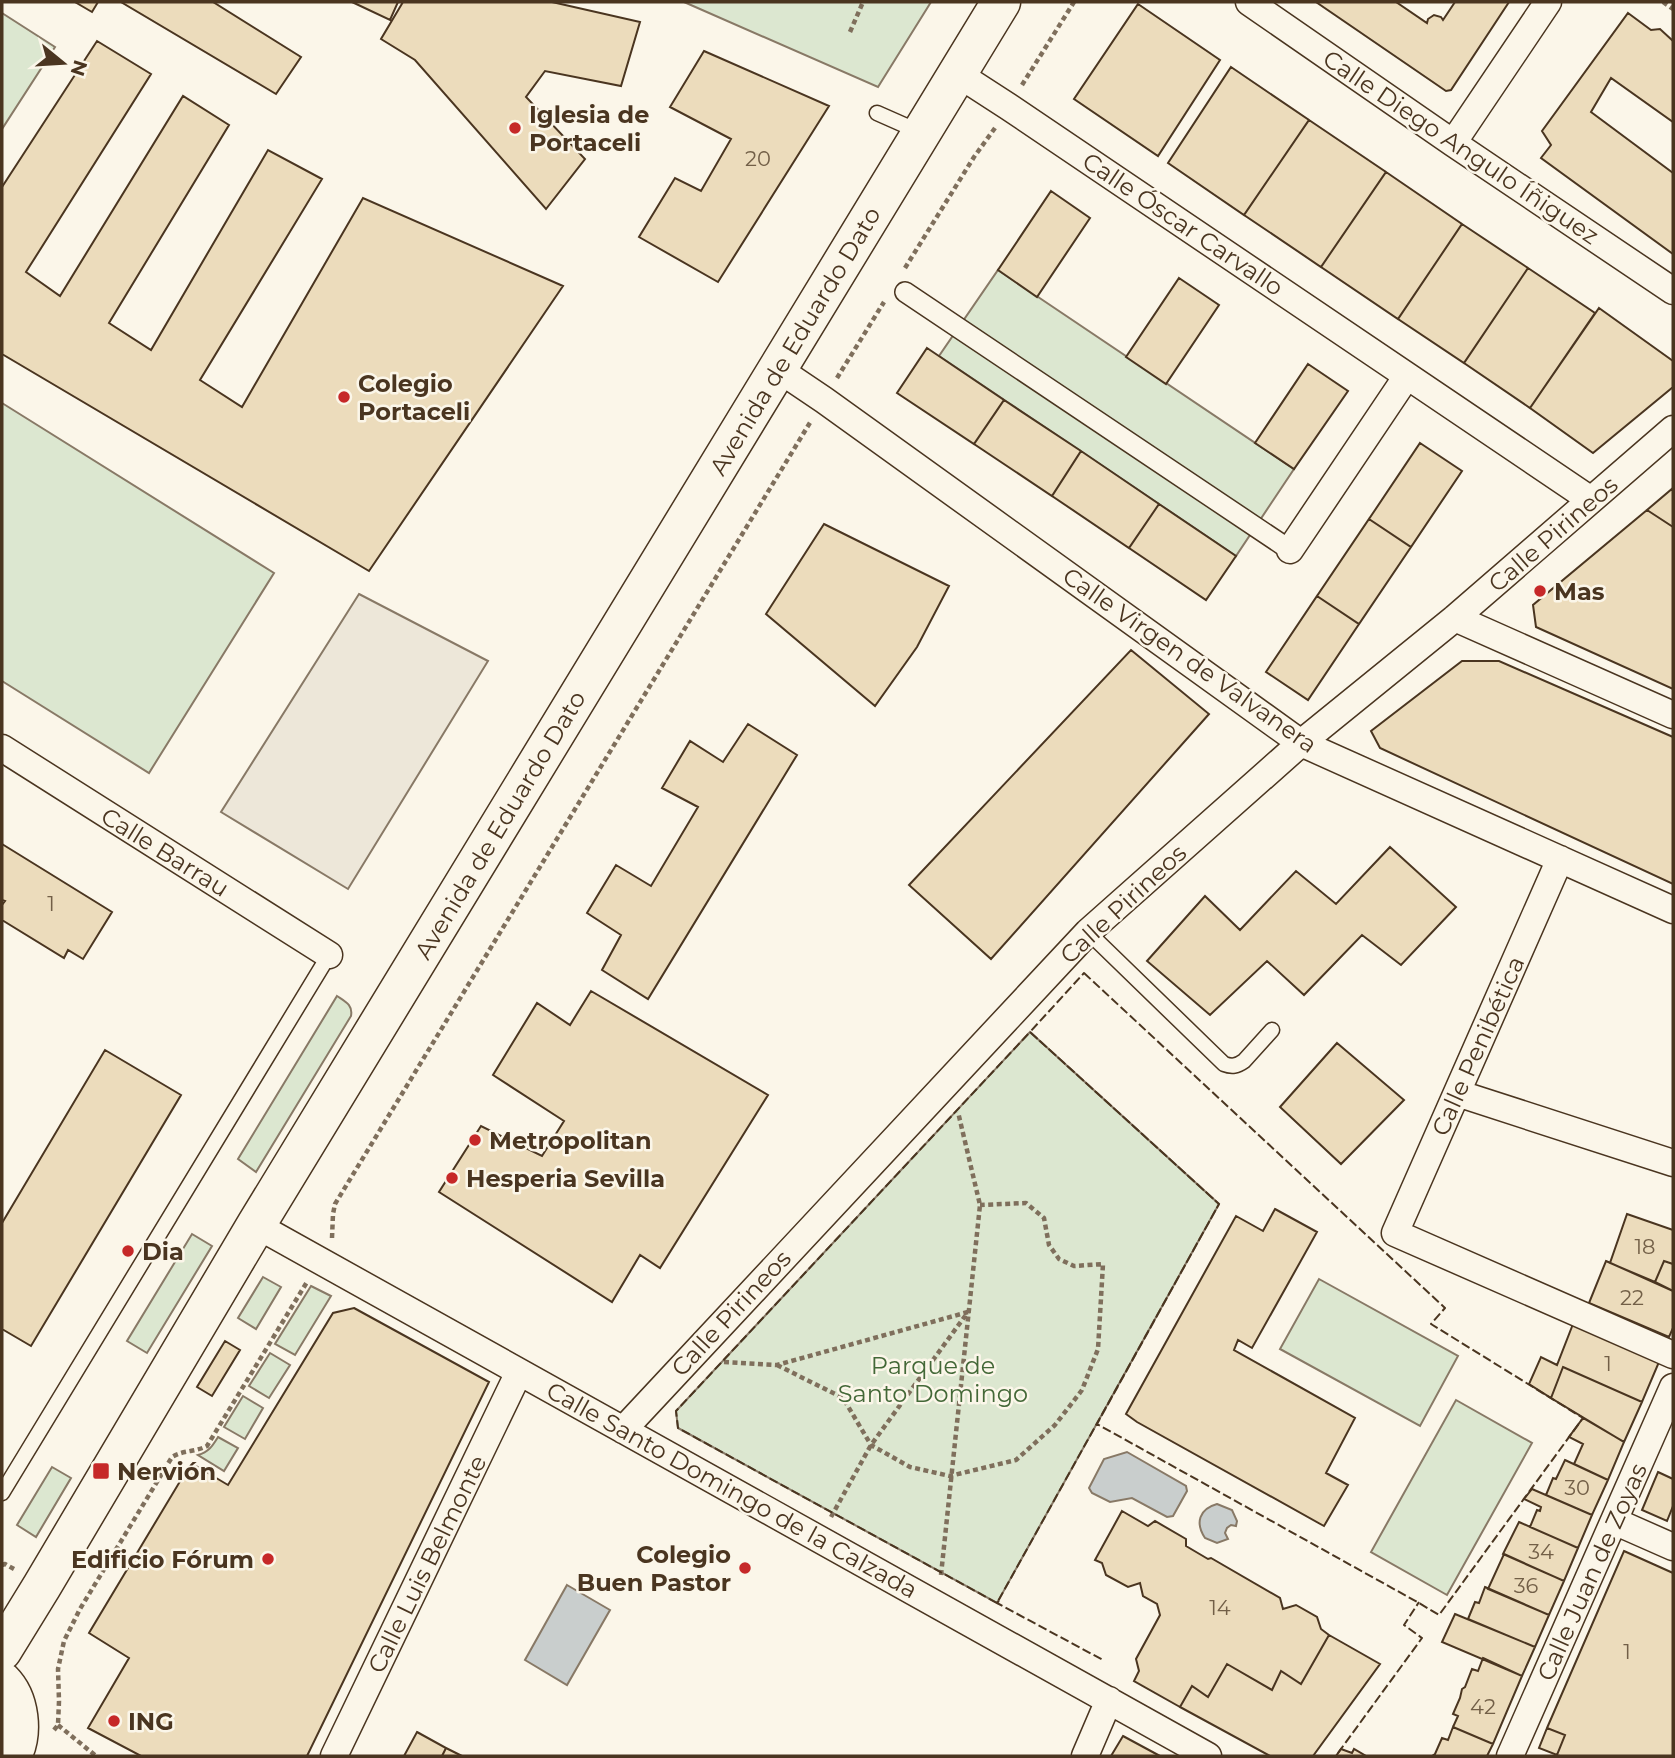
<svg xmlns="http://www.w3.org/2000/svg" width="1675" height="1758" font-family="Montserrat,sans-serif">
<rect width="100%" height="100%" fill="#fbf6e9"/>
<path fill="#dce7d0" stroke="#887966" stroke-width="2" d="M684,2H931L878,87Z
M2,13L55,47L2,129Z
M998,270L1294,469L1236,556L939,356Z
M2,403L274,573L149,773L2,681Z
M337,996C346,1002 353,1005 351,1016L256,1172L238,1159Z
M1030,1032L1219,1204L997,1603L678,1428L676,1411Z
M192,1234L212,1246L147,1353L127,1341Z
M263,1277L281,1287L256,1329L238,1318Z
M1319,1279L1458,1356L1420,1426L1280,1349Z
M311,1286L331,1296L295,1355L275,1344Z
M270,1353L290,1365L269,1398L249,1386Z
M243,1396L263,1408L245,1439L224,1427Z
M1456,1400L1532,1443L1447,1595L1371,1552Z
M218,1437L238,1448L224,1471L198,1455C209,1452 213,1445 218,1437Z
M52,1467L71,1478L36,1537L17,1525Z"/>
<path fill="#ede7d9" stroke="#887966" stroke-width="2" d="M359,594L488,661L348,889L221,812Z"/>
<path fill="#c9cecd" stroke="#887966" stroke-width="2" d="M1127,1452L1186,1486L1187,1491L1173,1516L1167,1517L1132,1498L1110,1502L1092,1493L1089,1488L1104,1459Z
M1217,1504L1232,1510L1237,1521L1236,1526L1231,1525L1227,1528L1225,1533L1228,1539L1217,1543L1205,1538C1195,1523 1199,1509 1217,1504Z
M567,1585L610,1610L567,1685L525,1660Z"/>
<path fill="#ecdcbc" stroke="#4a3520" stroke-width="2" d="M75,2H98L92,12Z
M121,2H213L301,57L276,94Z
M352,2H398L390,20Z
M403,2H552L640,22L621,86L545,71L526,97L585,159L546,209L415,60L381,39Z
M1316,2H1396L1427,23L1428,19L1434,15L1441,17L1443,20L1455,2H1509L1451,90L1446,91Z
M1138,4L1220,60L1158,156L1074,99Z
M1628,13L1651,30L1660,29L1673,41V122L1611,78L1591,112L1673,173V254L1541,158L1551,145L1542,131Z
M97,41L151,74L26,272L60,296L183,96L229,125L109,323L151,350L268,150L322,179L200,380L242,407L363,198L563,286L369,571L2,354V187Z
M704,51L829,106L718,282L639,237L675,178L701,191L731,139L670,107Z
M1231,67L1309,120L1244,215L1168,163Z
M1309,120L1386,172L1321,267L1244,215Z
M1386,172L1462,224L1398,319L1321,267Z
M1051,191L1090,218L1037,297L998,270Z
M1462,224L1528,268L1464,363L1398,319Z
M1528,268L1595,313L1530,408L1464,363Z
M1179,278L1219,305L1166,384L1126,357Z
M1599,308L1673,361V387L1593,453L1530,408Z
M927,348L1004,400L974,444L897,393Z
M1308,364L1348,391L1294,469L1255,443Z
M1004,400L1081,451L1052,496L974,444Z
M1420,443L1462,471L1411,547L1369,519Z
M1081,451L1159,504L1129,548L1052,496Z
M1673,488V527L1647,510Z
M1159,504L1236,556L1206,600L1129,548Z
M1647,510L1673,527V689L1536,627L1533,605Z
M1369,519L1411,547L1359,624L1317,596Z
M824,524L949,586L917,647L875,706L766,614Z
M1317,596L1359,624L1308,700L1266,672Z
M1131,650L1209,714L991,959L909,885Z
M1462,661H1499L1673,737V884L1380,748L1371,731Z
M748,724L797,755L648,999L602,970L621,935L587,913L616,865L651,886L698,807L662,788L690,741L723,762Z
M2,844L112,912L83,959L68,950L64,958L2,920V905L5,901L2,900Z
M1390,847L1456,907L1401,965L1362,935L1304,995L1267,961L1210,1015L1147,961L1205,896L1240,930L1296,871L1336,904Z
M591,991L768,1095L660,1268L640,1255L612,1302L439,1192L481,1126L542,1156L564,1121L493,1075L537,1003L570,1025Z
M1337,1043L1404,1100L1341,1164L1280,1107Z
M105,1050L181,1095L31,1346L2,1329V1223Z
M1275,1209L1317,1232L1252,1348L1238,1340L1234,1350L1355,1418L1326,1473L1348,1485L1324,1526L1137,1422L1126,1414L1236,1216L1263,1231Z
M1627,1214L1673,1230V1264L1664,1261L1655,1282L1610,1263Z
M1606,1261L1673,1291V1328L1669,1337L1589,1303Z
M1664,1261L1673,1264V1291L1655,1282Z
M354,1308L489,1382L307,1756H141L88,1728L129,1658L89,1633L191,1463L228,1485L333,1313Z
M1573,1324L1659,1362L1642,1402L1563,1367L1551,1398L1529,1384L1541,1357L1557,1365Z
M225,1341L240,1350L212,1396L197,1387Z
M1563,1367L1642,1402L1624,1442L1551,1398Z
M1583,1418L1624,1442L1608,1480L1574,1464L1583,1444L1569,1437Z
M1565,1460L1608,1480L1592,1515L1546,1495L1553,1478L1556,1479Z
M1658,1472L1673,1479V1506L1667,1521L1642,1510Z
M1532,1489L1592,1515L1578,1548L1530,1527L1537,1510L1540,1511L1541,1507L1524,1499Z
M1122,1511L1148,1526L1155,1521L1186,1539V1546L1208,1559L1211,1558L1280,1598L1283,1609L1296,1605L1317,1617L1321,1629L1329,1635L1301,1684L1281,1671L1272,1690L1227,1664L1208,1697L1192,1686L1180,1707L1134,1681L1139,1671L1136,1659L1160,1615L1157,1604L1143,1596L1140,1583L1128,1587L1106,1575L1102,1563L1095,1560Z
M1519,1522L1578,1548L1564,1581L1503,1554Z
M1624,1551L1673,1573V1756H1560L1557,1755L1565,1735L1547,1728Z
M1504,1554L1564,1581L1549,1615L1488,1589Z
M1485,1587L1549,1615L1535,1647L1468,1619L1475,1602L1479,1603Z
M1455,1614L1535,1647L1522,1676L1442,1642Z
M1329,1635L1380,1664L1313,1756H1270L1180,1707L1192,1686L1208,1697L1227,1664L1272,1690L1281,1671L1301,1684Z
M1483,1658L1522,1676L1493,1744L1453,1727L1458,1716L1453,1714L1460,1698L1462,1689L1465,1687L1472,1669L1478,1671Z
M1453,1727L1493,1744L1487,1756H1432L1435,1754L1442,1738L1448,1740Z
M1547,1728L1565,1735L1557,1755L1539,1748Z
M417,1732L446,1748L442,1756H404Z
M1123,1736L1160,1756H1111Z
M446,1748L462,1756H442Z
M1341,1749L1352,1753L1354,1749L1366,1756H1336Z"/>
<g fill="none" stroke-linecap="round" stroke-linejoin="round">
<defs>
<path id="service" d="M877,113L920,132
M1088,932L1224,1064C1232,1067 1237,1066 1244,1061L1272,1030
M2,1493L329,955"/>
<path id="pedestrian" d="M905,292L1290,550"/>
<path id="minor" d="M1249,2L1453,143L1673,291
M958,74L1009,107L1591,500
M1453,143L1548,2
M778,369L824,400L1301,743L1673,910
M1290,550L1407,376
M1455,618L1673,715
M2,748L329,955
M1560,859L1395,1233L1673,1355
M1457,1093L1673,1163
M256,1225L1208,1756
M623,1430L1088,932L1301,743L1455,618L1673,429
M1614,1521L1673,1547
M334,1756L519,1372
M1085,1756L1109,1700
M1510,1756L1673,1387"/>
<path id="primary" d="M2,1651L42,1586L256,1225L1001,2
M2,1681C20,1699 24,1733 12,1756"/>
</defs>
<use href="#service" stroke="#4a3520" stroke-width="17"/>
<use href="#pedestrian" stroke="#4a3520" stroke-width="22"/>
<use href="#minor" stroke="#4a3520" stroke-width="29"/>
<use href="#primary" stroke="#4a3520" stroke-width="41"/>
<path stroke="#7f6f5c" stroke-width="4.5" stroke-dasharray="5 3.5" stroke-linecap="butt" d="M1663,2L1673,9
M850,32L863,2
M1022,85L1074,2
M905,268L974,157L995,128
M837,378L884,302
M332,1238L333,1214L335,1204L811,421
M724,1362L777,1365L968,1312
M777,1365L843,1398L871,1445L910,1467L950,1476L1016,1460L1055,1425L1082,1390L1098,1349L1103,1264L1074,1266L1059,1259L1049,1245L1044,1218L1026,1203L980,1205
M831,1517L871,1445L968,1312
M2,1565L5,1564L14,1569
M941,1575L980,1205L958,1112
M58,1725L96,1756
M54,1730L58,1725L59,1701L58,1669L64,1641L80,1609L172,1457C183,1450 196,1452 207,1446L307,1282"/>
<use href="#service" stroke="#fbf6e9" stroke-width="14"/>
<use href="#pedestrian" stroke="#fbf6e9" stroke-width="19"/>
<use href="#minor" stroke="#fbf6e9" stroke-width="26"/>
<use href="#primary" stroke="#fbf6e9" stroke-width="38"/>
<path stroke="#4a3520" stroke-width="2" stroke-dasharray="9 3.5" stroke-linecap="butt" d="M1084,973L1445,1308L1431,1324L1583,1418L1439,1615L1419,1603L1097,1424L1219,1204L1030,1032Z
M1030,1032L1219,1204L997,1603L678,1428L676,1411Z
M999,1601L997,1603L1103,1660
M1338,1753L1422,1638L1404,1625L1419,1602"/>
</g>
<g fill="#c62828" stroke="#fbf6e9" stroke-width="2.5">
<circle cx="515" cy="128" r="7"/>
<circle cx="344" cy="397" r="7"/>
<circle cx="1540" cy="591" r="7"/>
<circle cx="475" cy="1140" r="7"/>
<circle cx="452" cy="1178" r="7"/>
<circle cx="128" cy="1251" r="7"/>
<rect x="92" y="1462" width="18" height="18" rx="3.5"/>
<circle cx="268" cy="1559" r="7"/>
<circle cx="745" cy="1568" r="7"/>
<circle cx="114" cy="1721" r="7"/>
</g>
<g text-anchor="middle" dominant-baseline="central" stroke-width="5" stroke-linejoin="round" paint-order="stroke">
<g font-size="21" fill="#725f47">
<text x="758" y="158">20</text>
<text x="51" y="903">1</text>
<text x="1645" y="1246">18</text>
<text x="1632" y="1297">22</text>
<text x="1608" y="1363">1</text>
<text x="1577" y="1487">30</text>
<text x="1541" y="1551">34</text>
<text x="1526" y="1585">36</text>
<text x="1220" y="1607">14</text>
<text x="1627" y="1651">1</text>
<text x="1483" y="1706">42</text>
</g>
<g font-size="24" font-weight="bold" fill="#4a3520" stroke="#fbf6e9" text-anchor="start">
<text x="529" y="114">Iglesia de<tspan x="529" dy="28">Portaceli</tspan></text>
<text x="358" y="383">Colegio<tspan x="358" dy="28">Portaceli</tspan></text>
<text x="1554" y="591">Mas</text>
<text x="489" y="1140">Metropolitan</text>
<text x="466" y="1178">Hesperia Sevilla</text>
<text x="142" y="1251">Dia</text>
<text x="117" y="1471">Nervión</text>
<text x="731" y="1554" text-anchor="end">Colegio<tspan x="731" dy="28">Buen Pastor</tspan></text>
<text x="254" y="1559" text-anchor="end">Edificio Fórum</text>
<text x="128" y="1721">ING</text>
</g>
<g font-size="24" fill="#4a3520" stroke="#fbf6e9">
<text transform="translate(1461 147) rotate(34)">Calle Diego Angulo Íñiguez</text>
<text transform="translate(1183 224) rotate(34)">Calle Óscar Carvallo</text>
<text transform="translate(795 341) rotate(-59)">Avenida de Eduardo Dato</text>
<text transform="translate(1553 534) rotate(-41)">Calle Pirineos</text>
<text transform="translate(1190 660) rotate(35)">Calle Virgen de Valvanera</text>
<text transform="translate(500 825) rotate(-59)">Avenida de Eduardo Dato</text>
<text transform="translate(165 852) rotate(32)">Calle Barrau</text>
<text transform="translate(1123 904) rotate(-43)">Calle Pirineos</text>
<text transform="translate(1478 1046) rotate(-66)">Calle Penibética</text>
<text transform="translate(731 1313) rotate(-47)">Calle Pirineos</text>
<text transform="translate(732 1490) rotate(29)">Calle Santo Domingo de la Calzada</text>
<text transform="translate(427 1564) rotate(-64)">Calle Luis Belmonte</text>
<text transform="translate(1592 1572) rotate(-66)">Calle Juan de Zoyas</text>
</g>
<g font-size="24" fill="#436837" stroke="#fbf6e9">
<text x="933" y="1365">Parque de<tspan x="933" dy="28">Santo Domingo</tspan></text>
</g>
</g>
<rect width="1675" height="1758" fill="none" stroke="#4a3520" stroke-width="7"/>
<g transform="translate(63 63) rotate(108)" stroke="#fbf6e9" stroke-width="5" paint-order="stroke">
<path d="M0-5L12 26L0 18L-12 26Z" fill="#4a3520"/>
<text y="-10" font-size="19" font-weight="bold" text-anchor="middle" fill="#4a3520">N</text>
</g>
</svg>
